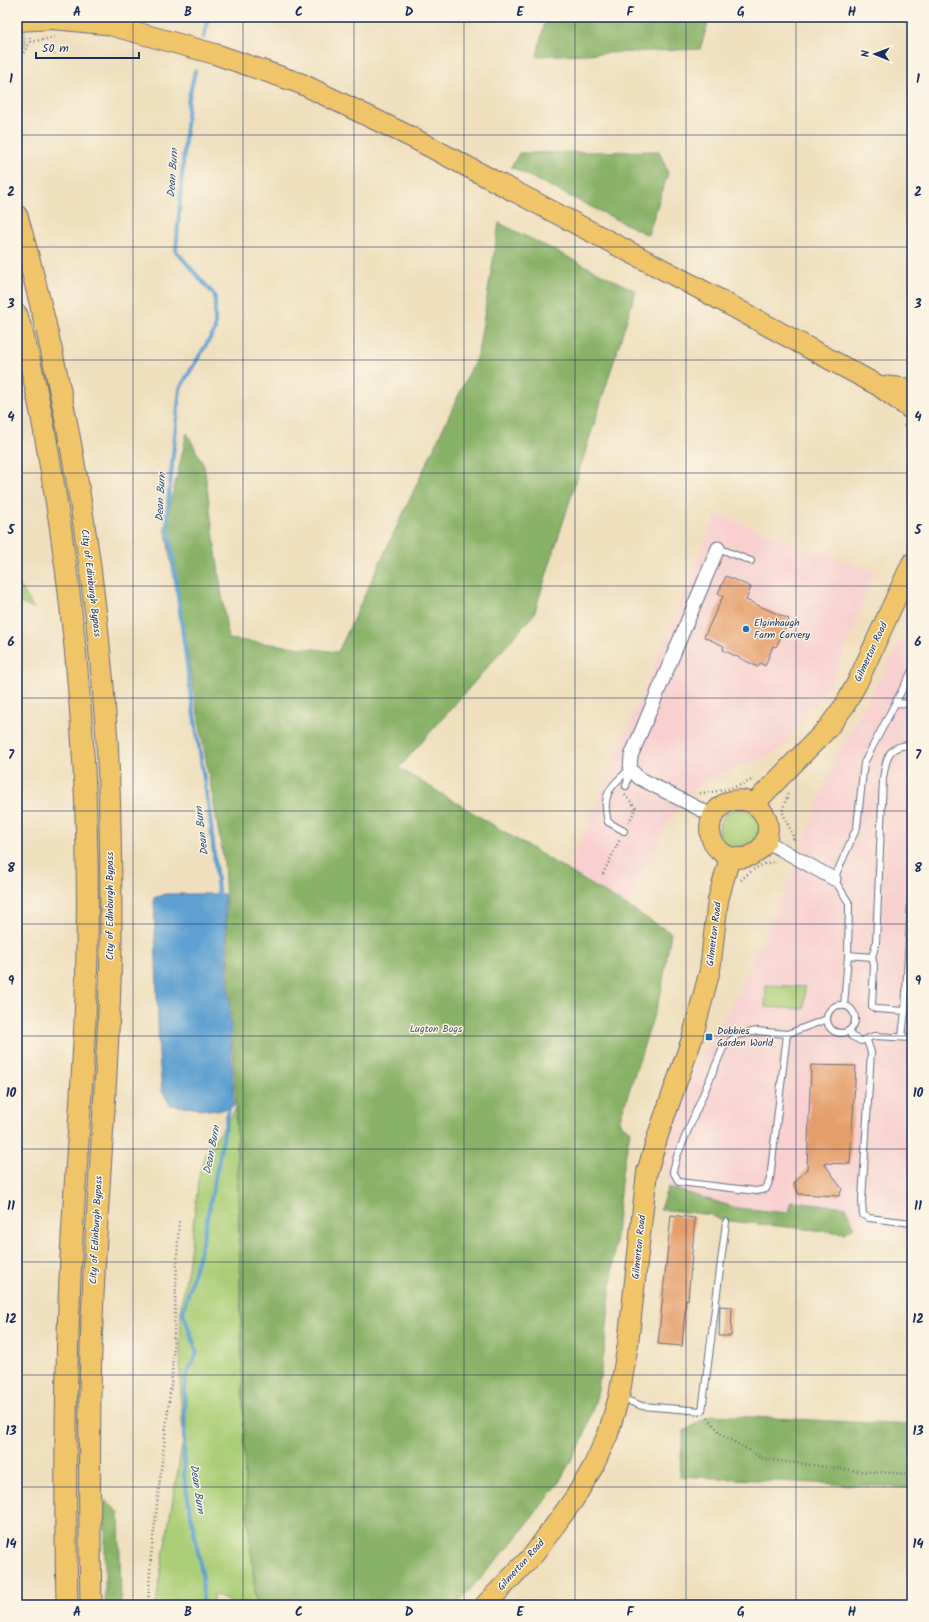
<svg xmlns="http://www.w3.org/2000/svg" width="929" height="1622" font-family="Kalam,sans-serif">
<rect width="100%" height="100%" fill="#fcf5e5"/>
<filter id="ink" filterUnits="userSpaceOnUse"><feTurbulence type="fractalNoise" baseFrequency=".025" numOctaves="2"/><feDisplacementMap in="SourceGraphic" scale="8" xChannelSelector="R" yChannelSelector="G"/><feConvolveMatrix kernelMatrix="1 2 1 2 8 2 1 2 1" color-interpolation-filters="sRGB"/></filter>
<filter id="wash" filterUnits="userSpaceOnUse"><feTurbulence type="fractalNoise" baseFrequency=".012" numOctaves="4" result="noise"/><feDisplacementMap in="SourceGraphic" scale="16" xChannelSelector="R" yChannelSelector="G"/><feGaussianBlur stdDeviation="0.9" result="paint"/><feColorMatrix in="noise" values="0 0 0 0 0 0 0 0 0 0 0 0 0 0 0 0 0 1.4 0 .05"/><feComposite in="paint" operator="in"/></filter>
<g filter="url(#wash)">
<rect width="100%" height="100%" fill="#efdfbe"/>
<path fill="#f7d0cf" d="M716,515L874,572L833,681L780,750L701,782L670,819L626,905L569,870Z
M912,621V1233L858,1230L854,1227L846,1207L791,1201L790,1213L737,1208L668,1187L663,1165L697,1063L725,1019L781,901L837,755Z"/>
<path fill="#abcf78" stroke="#637f6b" d="M24,27L26,43L17,57V29Z
M17,581L34,609L17,601Z
M719 829a20 20 0 1 1 40 0a20 20 0 1 1-40 0Z
M766,985L805,987L804,1009L765,1007Z
M236,1109L245,1482L256,1605H236L214,1594L212,1605H156L160,1575L183,1440L180,1378L181,1304L188,1268L199,1176L205,1154Z"/>
<path fill="#88b268" stroke="#527063" d="M546,17H710L700,49L537,56Z
M659,151L668,173L648,235L511,167L519,153Z
M499,223L636,291L534,614L399,768L671,933L661,993L619,1122L630,1131L622,1173L605,1346L597,1395L584,1437L558,1484L513,1542L456,1605H256L245,1482L236,1109L224,862L165,527L187,433L204,466L228,639L338,652L478,354Z
M668,1187L737,1208L789,1213L791,1201L846,1207L854,1227L845,1233L720,1220L712,1215L660,1209Z
M711,1415L912,1425V1488L679,1476L684,1431Z
M105,1500L119,1513L121,1605H105Z"/>
<path fill="#5da0d1" stroke="#3c6898" d="M165,894H224L234,1106L218,1111L170,1105L162,1091L159,1056L154,898Z"/>
<g fill="none" stroke-linecap="round" stroke-linejoin="round">
<path stroke="#5da0d1" stroke-width="4" d="M204,37L208,17
M195,71L188,102L176,251L215,296V330L180,388L167,514L191,695L210,817L219,899
M201,1605L203,1596L202,1574L184,1476L185,1379L197,1353L183,1312L203,1239L230,1103"/>
</g>
<g id="blocks">
<path fill="#e59e6a" d="M726,576L751,587L746,600L789,619L776,647L773,646L765,666L760,663L758,667L748,662L723,650L724,646L704,637L723,596L718,593Z
M811,1065L856,1066L850,1164L824,1163L842,1189L839,1196L799,1194L794,1183L807,1169Z
M671,1215L695,1218L688,1300L686,1299L682,1346L658,1344Z
M720,1306L732,1307L731,1336H719Z"/>
</g>
</g>
<g filter="url(#ink)">
<use href="#blocks" fill-opacity="0" stroke="#656d80" stroke-width="1"/>
<g fill="none" stroke-linecap="round" stroke-linejoin="round">
<defs>
<path id="service" d="M718,548L751,561
M912,671L864,763L857,827L834,879L849,903L848,955L872,957L876,943L883,778C887,757 887,745 912,745
M896,703L912,704
M626,786L630,770
M624,831L608,822C601,794 610,787 630,769
M872,957L874,965L872,1006L876,1009L905,1011
M827 1019a14 14 0 1 1 28 0a14 14 0 1 1-28 0Z
M844,1006L848,955
M850,1030L851,1036L861,1041L874,1036L912,1038
M787,1034L770,1179L766,1189L756,1191L679,1182L673,1171L677,1156L723,1048L737,1035L757,1031L787,1034L827,1019
M902,1037L905,1011L912,881
M865,1040L867,1041L871,1052L862,1201L863,1215L869,1218L912,1223
M621,1398L642,1406L702,1411L726,1222"/>
<path id="minor" d="M713,816L639,778L630,769L631,756L718,548
M766,841L834,879"/>
<path id="primary" d="M90,17L106,24L215,54L302,84L411,137L700,289L879,386L912,410
M17,21L53,19L104,24
M881,386L912,389
M710 829a29 29 0 1 1 58 0a29 29 0 1 1-58 0Z
M754,804L828,728L845,705L857,683L912,563
M485,1605L534,1554L574,1499L593,1467L608,1434L619,1397L628,1344L647,1172L659,1132L692,1039L710,970L718,900L730,857"/>
<path id="trunk" d="M17,216C66,387 96,564 107,741C111,807 111,873 111,938C110,1058 98,1177 93,1296C88,1399 89,1502 91,1605
M17,315C38,383 49,455 60,525C83,680 91,837 86,993C83,1097 72,1201 69,1305C65,1405 65,1505 67,1605"/>
</defs>
<use href="#service" stroke="#656d80" stroke-width="8"/>
<use href="#minor" stroke="#656d80" stroke-width="15"/>
<use href="#primary" stroke="#656d80" stroke-width="22"/>
<use href="#trunk" stroke="#656d80" stroke-width="23"/>
<path stroke="#656d80" stroke-width="2.5" stroke-dasharray="1 3" stroke-linecap="butt" d="M30,42L57,37
M17,63L30,42V35
M904,425L912,433
M909,547L912,540
M700,793C719,792 736,788 754,779
M788,794L782,811L794,838L792,841
M625,795L636,808L628,824
M700,824L704,833L712,859
M603,874L620,839
M741,880C751,871 762,861 776,863
M708,1418L722,1435L764,1459L857,1471L912,1474
M148,1605L151,1556L172,1376L179,1219"/>
<use href="#service" stroke="#fff" stroke-width="6"/>
<use href="#minor" stroke="#fff" stroke-width="13"/>
<use href="#primary" stroke="#f0c469" stroke-width="20"/>
<use href="#trunk" stroke="#f0c469" stroke-width="21"/>
</g>
</g>
<path fill="none" stroke="#1b2f5e" stroke-width="1" stroke-opacity="0.55" d="M133,17V1605M243,17V1605M354,17V1605M464,17V1605M575,17V1605M686,17V1605M796,17V1605M17,135H912M17,247H912M17,360H912M17,473H912M17,586H912M17,698H912M17,811H912M17,924H912M17,1036H912M17,1149H912M17,1262H912M17,1375H912M17,1487H912"/>
<g fill="#1f6fb2" stroke="#fcf5e5" stroke-width="1.5">
<circle cx="746" cy="629" r="4"/>
<rect x="705" y="1033" width="8" height="8" rx="2"/>
</g>
<g text-anchor="middle" dominant-baseline="central" stroke-width="3" stroke-linejoin="round" paint-order="stroke">
<g font-size="10" fill="#1b2f5e" stroke="#fcf5e5">
<text transform="translate(91 583) rotate(83)">City of Edinburgh Bypass</text>
<text transform="translate(871 652) rotate(-65)">Gilmerton Road</text>
<text transform="translate(110 906) rotate(-90)">City of Edinburgh Bypass</text>
<text transform="translate(714 934) rotate(-83)">Gilmerton Road</text>
<text transform="translate(96 1230) rotate(-87)">City of Edinburgh Bypass</text>
<text transform="translate(639 1247) rotate(-84)">Gilmerton Road</text>
<text transform="translate(521 1565) rotate(-48)">Gilmerton Road</text>
</g>
<g font-size="10" fill="#1b2f5e" stroke="#fcf5e5" text-anchor="start">
<text x="754" y="623">Elginhaugh<tspan x="754" dy="12">Farm Carvery</tspan></text>
<text x="717" y="1031">Dobbies<tspan x="717" dy="12">Garden World</tspan></text>
</g>
<g font-size="10" fill="#3f5764" stroke="#fcf5e5">
<text x="436" y="1029">Lugton Bogs</text>
</g>
<g font-size="11" font-style="italic" fill="#325786" stroke="#fcf5e5">
<text transform="translate(173 173) rotate(-86)">Dean Burn</text>
<text transform="translate(161 497) rotate(-87)">Dean Burn</text>
<text transform="translate(202 831) rotate(-97)">Dean Burn</text>
<text transform="translate(212 1150) rotate(-79)">Dean Burn</text>
<text transform="translate(197 1489) rotate(82)">Dean Burn</text>
</g>
</g>
<rect width="929" height="1622" fill="none" stroke="#fcf5e5" stroke-width="44"/>
<g transform="translate(875 54) rotate(271)" stroke="#fcf5e5" stroke-width="3" paint-order="stroke">
<path d="M0-3L7 15L0 10L-7 15Z" fill="#1b2f5e"/>
<text y="-6" font-size="11" font-weight="bold" text-anchor="middle" fill="#1b2f5e">N</text>
</g>
<path d="M36 52v6h103v-6" fill="none" stroke="#1b2f5e" stroke-width="2"/>
<text x="42" y="52" font-size="12" fill="#1b2f5e" stroke="#fcf5e5" stroke-width="3" paint-order="stroke">50 m</text>
<rect x="22" y="22" width="885" height="1578" fill="none" stroke="#1b2f5e" stroke-width="1.5"/>
<g font-size="13" text-anchor="middle" font-weight="bold" fill="#1b2f5e">
<text x="77" y="16">A</text>
<text x="188" y="16">B</text>
<text x="299" y="16">C</text>
<text x="409" y="16">D</text>
<text x="520" y="16">E</text>
<text x="630" y="16">F</text>
<text x="741" y="16">G</text>
<text x="852" y="16">H</text>
<text x="11" y="83">1</text>
<text x="918" y="83">1</text>
<text x="11" y="196">2</text>
<text x="918" y="196">2</text>
<text x="11" y="308">3</text>
<text x="918" y="308">3</text>
<text x="11" y="421">4</text>
<text x="918" y="421">4</text>
<text x="11" y="534">5</text>
<text x="918" y="534">5</text>
<text x="11" y="646">6</text>
<text x="918" y="646">6</text>
<text x="11" y="759">7</text>
<text x="918" y="759">7</text>
<text x="11" y="872">8</text>
<text x="918" y="872">8</text>
<text x="11" y="985">9</text>
<text x="918" y="985">9</text>
<text x="11" y="1097">10</text>
<text x="918" y="1097">10</text>
<text x="11" y="1210">11</text>
<text x="918" y="1210">11</text>
<text x="11" y="1323">12</text>
<text x="918" y="1323">12</text>
<text x="11" y="1435">13</text>
<text x="918" y="1435">13</text>
<text x="11" y="1548">14</text>
<text x="918" y="1548">14</text>
<text x="77" y="1616">A</text>
<text x="188" y="1616">B</text>
<text x="299" y="1616">C</text>
<text x="409" y="1616">D</text>
<text x="520" y="1616">E</text>
<text x="630" y="1616">F</text>
<text x="741" y="1616">G</text>
<text x="852" y="1616">H</text>
</g>
</svg>
